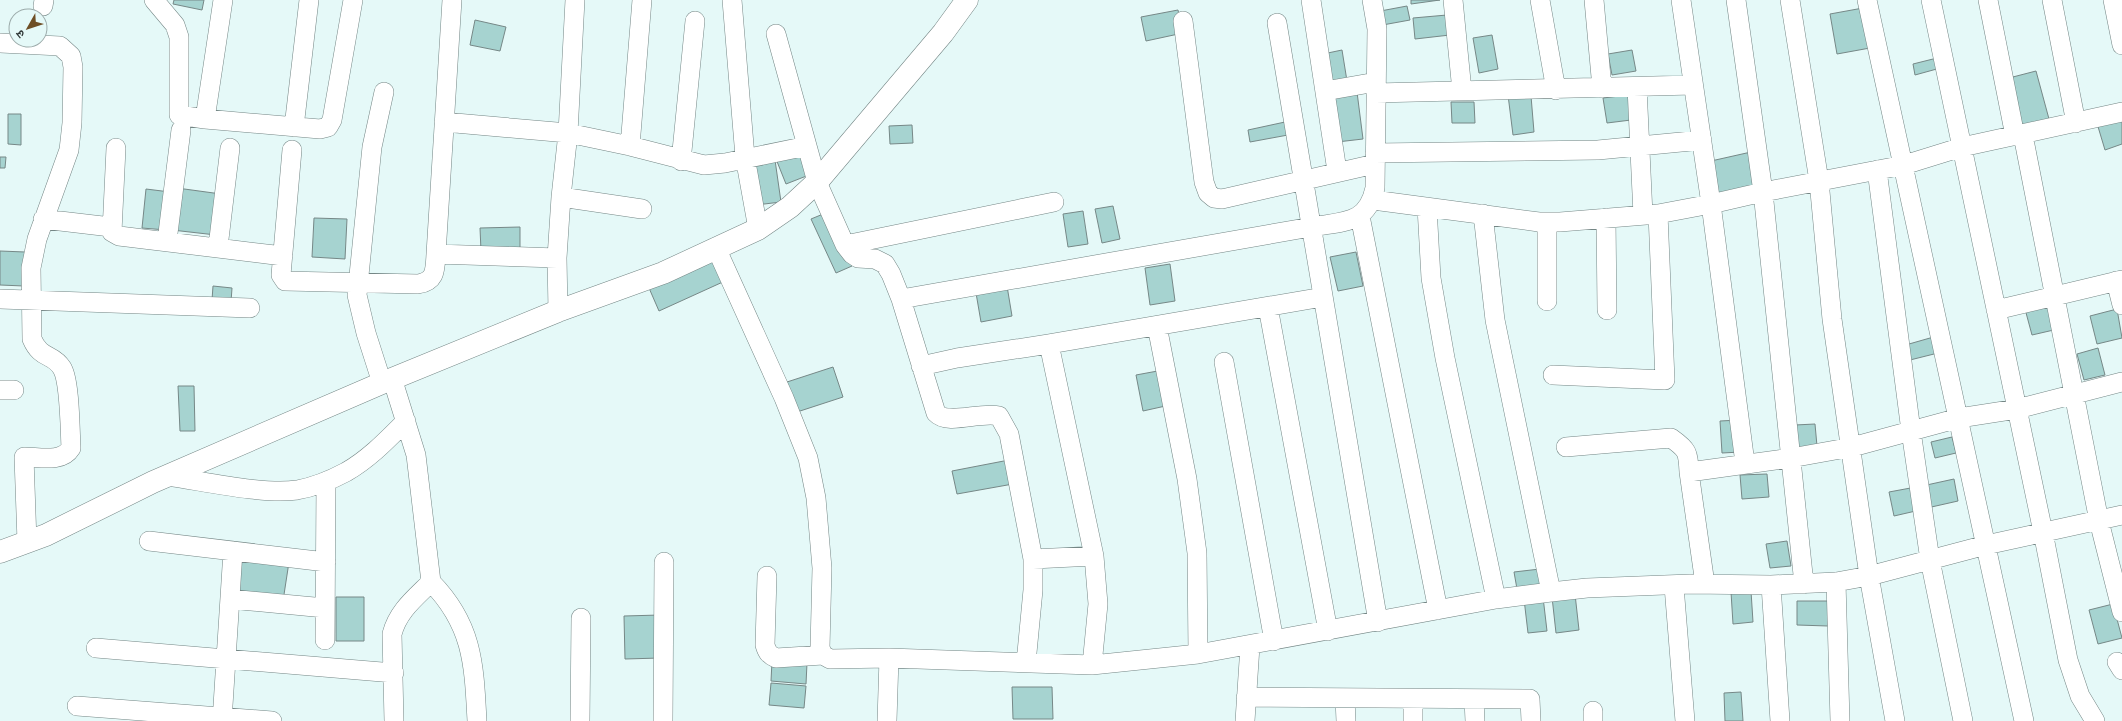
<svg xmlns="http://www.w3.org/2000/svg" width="2122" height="721" font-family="Literata,'Noto Sans Devanagari',serif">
<rect width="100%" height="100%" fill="#e5f9f8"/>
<path fill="#a6d3d0" stroke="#768887" d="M174,0H204L202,10L173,4Z
M1411,0H1440L1411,4Z
M1407,6L1410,20L1377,26L1375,12Z
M1863,8L1870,48L1837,54L1830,14Z
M1178,10L1183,33L1146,41L1141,17Z
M1447,15L1450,35L1415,39L1413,18Z
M475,20L506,27L500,51L470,45Z
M1492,35L1498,69L1479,73L1473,38Z
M1342,50L1347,81L1328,85L1323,54Z
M1632,50L1636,71L1612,75L1608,54Z
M1941,57L1944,67L1915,75L1913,64Z
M2036,71L2049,119L2022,126L2009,78Z
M1357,92L1363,139L1337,142L1330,96Z
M1508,95L1531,96L1534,132L1513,135Z
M1628,95L1631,120L1607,123L1603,98Z
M1451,102H1474L1475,123H1452Z
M8,114H21V145L8,144Z
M2122,118V144L2105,150L2096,120Z
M1285,122L1288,135L1250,142L1248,130Z
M912,125L913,143L890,144L889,126Z
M799,150L809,175L786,184L776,159Z
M1751,152L1759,186L1718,195L1711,161Z
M0,157H6L5,168H0Z
M775,160L781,202L756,205L750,164Z
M177,188L221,194L216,235L172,230Z
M146,189L170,192L166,230L142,228Z
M1113,206L1120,239L1102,243L1095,209Z
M1083,211L1088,244L1068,247L1063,214Z
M828,212L852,266L836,273L811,219Z
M314,218L347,219L345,259L312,257Z
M520,227V250L481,251L480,228Z
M0,251L25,252L24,286L0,285Z
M1356,252L1363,286L1338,291L1330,257Z
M715,259L725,281L659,311L649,288Z
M1170,264L1175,301L1150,305L1145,268Z
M213,286L232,288L231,302L212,300Z
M1007,286L1012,316L981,322L976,293Z
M2051,303L2058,329L2032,335L2025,309Z
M2117,309L2122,338L2097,344L2090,316Z
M1937,336L1942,352L1906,361L1902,346Z
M2098,348L2105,375L2084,380L2077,354Z
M833,367L843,397L797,412L787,382Z
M1163,370L1170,405L1143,411L1136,375Z
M178,386H194L195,431H180Z
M1739,420L1741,452L1722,453L1720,421Z
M1815,424L1817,446L1796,448L1795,425Z
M1952,437L1956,453L1935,458L1931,442Z
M1009,460L1013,484L957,494L952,471Z
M1767,474L1769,497L1742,499L1740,475Z
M1954,479L1958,501L1927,508L1922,486Z
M1916,487L1920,510L1894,516L1889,492Z
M1787,541L1791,566L1770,568L1766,544Z
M240,555L289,562L283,601L235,594Z
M1540,569L1543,585L1517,589L1514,572Z
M1751,591L1753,622L1733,624L1731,592Z
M1575,594L1579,630L1556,633L1552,597Z
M336,597H364V641H336Z
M1543,597L1547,631L1528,633L1524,599Z
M1797,601H1829L1828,626L1797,625Z
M2113,604L2122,638L2098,644L2089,610Z
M660,615V658L625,659L624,616Z
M772,661L807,663L806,684L771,681Z
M771,683L806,686L804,708L769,705Z
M1012,687H1052L1053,719H1013Z
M1741,692L1743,721H1725L1724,693Z"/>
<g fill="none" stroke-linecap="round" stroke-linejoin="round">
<defs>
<path id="minor" d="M154,0L175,25L179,37V115L205,119L320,129L328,127L332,120L353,0
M732,0L745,157L758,229
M1311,0L1337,171
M1453,0L1462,91
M1540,0L1556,90
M1594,0L1602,88
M1681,0L1711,204L1745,463
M1736,0L1763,192L1804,584
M1790,0L1819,181L1832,319L1869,576L1895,721
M1867,0L2024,721
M1931,0L2043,532L2068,660L2080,696L2095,721
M1988,0L2015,136
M2052,0L2076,123
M2113,0L2122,45
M43,6L44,0
M1183,21L1204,182L1208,193L1214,198L1222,199L1375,164
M1277,23L1378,622
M776,34L817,182L845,245L852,254L858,258L875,259L885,264L891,274L901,299L936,413C948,426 981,411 999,416L1009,434L1033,559V590L1026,663
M0,43L60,46L71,56L73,67L72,123L69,150L37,239L31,268L32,339C41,360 53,353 62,368C70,381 70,430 71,448C62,463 39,457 24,457L27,542
M1637,87L1643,215
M1325,91L1376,82
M1376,93L1693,85
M205,119L223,0
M444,122L568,133L630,146L704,165L725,163L807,146
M294,127L309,0
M2023,135L2099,521L2122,612
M630,146L642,0
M116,148L112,232L119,236L283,256
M292,150L281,275L285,281L418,284C436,281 435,270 436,254L557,258
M1375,153L1598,150L1702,140
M681,161L695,21
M1877,170L1911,431L1930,560L1963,721
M561,197L642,209
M1373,200L1539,222H1560L1658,214L1711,204L1763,192L1904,165L1962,147L2122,112
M1427,207L1431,278L1445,358L1496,599
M1483,214L1495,320L1551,592
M1360,216L1438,610
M1606,218L1607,310
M43,219L111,227
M1547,222V301
M167,241L181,130
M845,245L1054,202
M218,247L230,148
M717,250L784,398L808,458L816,498L822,568L820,648L823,655L830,659L889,658L1092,665L1198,654L1496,599L1551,592L1587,588L1690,584L1771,585L1836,582L1869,576L1986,545L2122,515
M436,254L452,0
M2116,281L2122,305
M0,299L250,308
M901,299L1311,227C1343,221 1367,225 1375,188L1377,29L1372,0
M1268,307L1328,631
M1996,310L2122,280
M558,311L557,258L561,197L568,133L575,0
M1157,326L1187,479L1197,553L1198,654
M1049,344L1094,556L1098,604L1092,665
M1224,362L1274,641
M921,366L957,358L1049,344L1323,297
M1553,375L1665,380L1658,214
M392,378L416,455L431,582
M382,383L366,333L357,295L372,147L384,92
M0,390H14
M1566,447L1671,438C1688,450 1688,452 1689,472L1705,584
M1689,472L1791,458L1852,447L1959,418L2017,409L2122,382
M167,476C203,481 263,495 297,490C314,487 331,480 346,472C369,459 388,439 406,421
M149,541L326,562
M1033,559L1094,556
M767,576L765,645C767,652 769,655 776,658L823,655
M1836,582L1840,721
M1771,585L1780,721
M1674,586L1685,721
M230,599L325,608
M325,640L326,482
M96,648L394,673
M2117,662L2122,670
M1246,697L1530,699L1531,721
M1345,698L1346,721
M1474,699L1475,721
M77,706L272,721
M1593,711V721
M222,721L233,551
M394,721L392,634C398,611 415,598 431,582C473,625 474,664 477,721
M580,721L581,618
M663,721L664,562
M887,721L889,658
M1245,721L1250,646
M1413,721V699"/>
<path id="tertiary" d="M0,552L46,535L153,482L382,383L558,311L663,273L758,229L790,207L817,182L943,33L967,0"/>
</defs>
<use href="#minor" stroke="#748685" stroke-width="20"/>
<use href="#tertiary" stroke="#748685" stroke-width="23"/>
<use href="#minor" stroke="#fff" stroke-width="19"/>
<use href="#tertiary" stroke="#fff" stroke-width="22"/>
</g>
<g transform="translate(28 28) rotate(231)"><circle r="19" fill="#e5f9f8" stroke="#9cabaa"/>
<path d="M0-3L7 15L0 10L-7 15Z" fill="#6e4e25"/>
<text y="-6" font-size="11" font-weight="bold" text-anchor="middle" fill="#2e3635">उ</text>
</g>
</svg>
